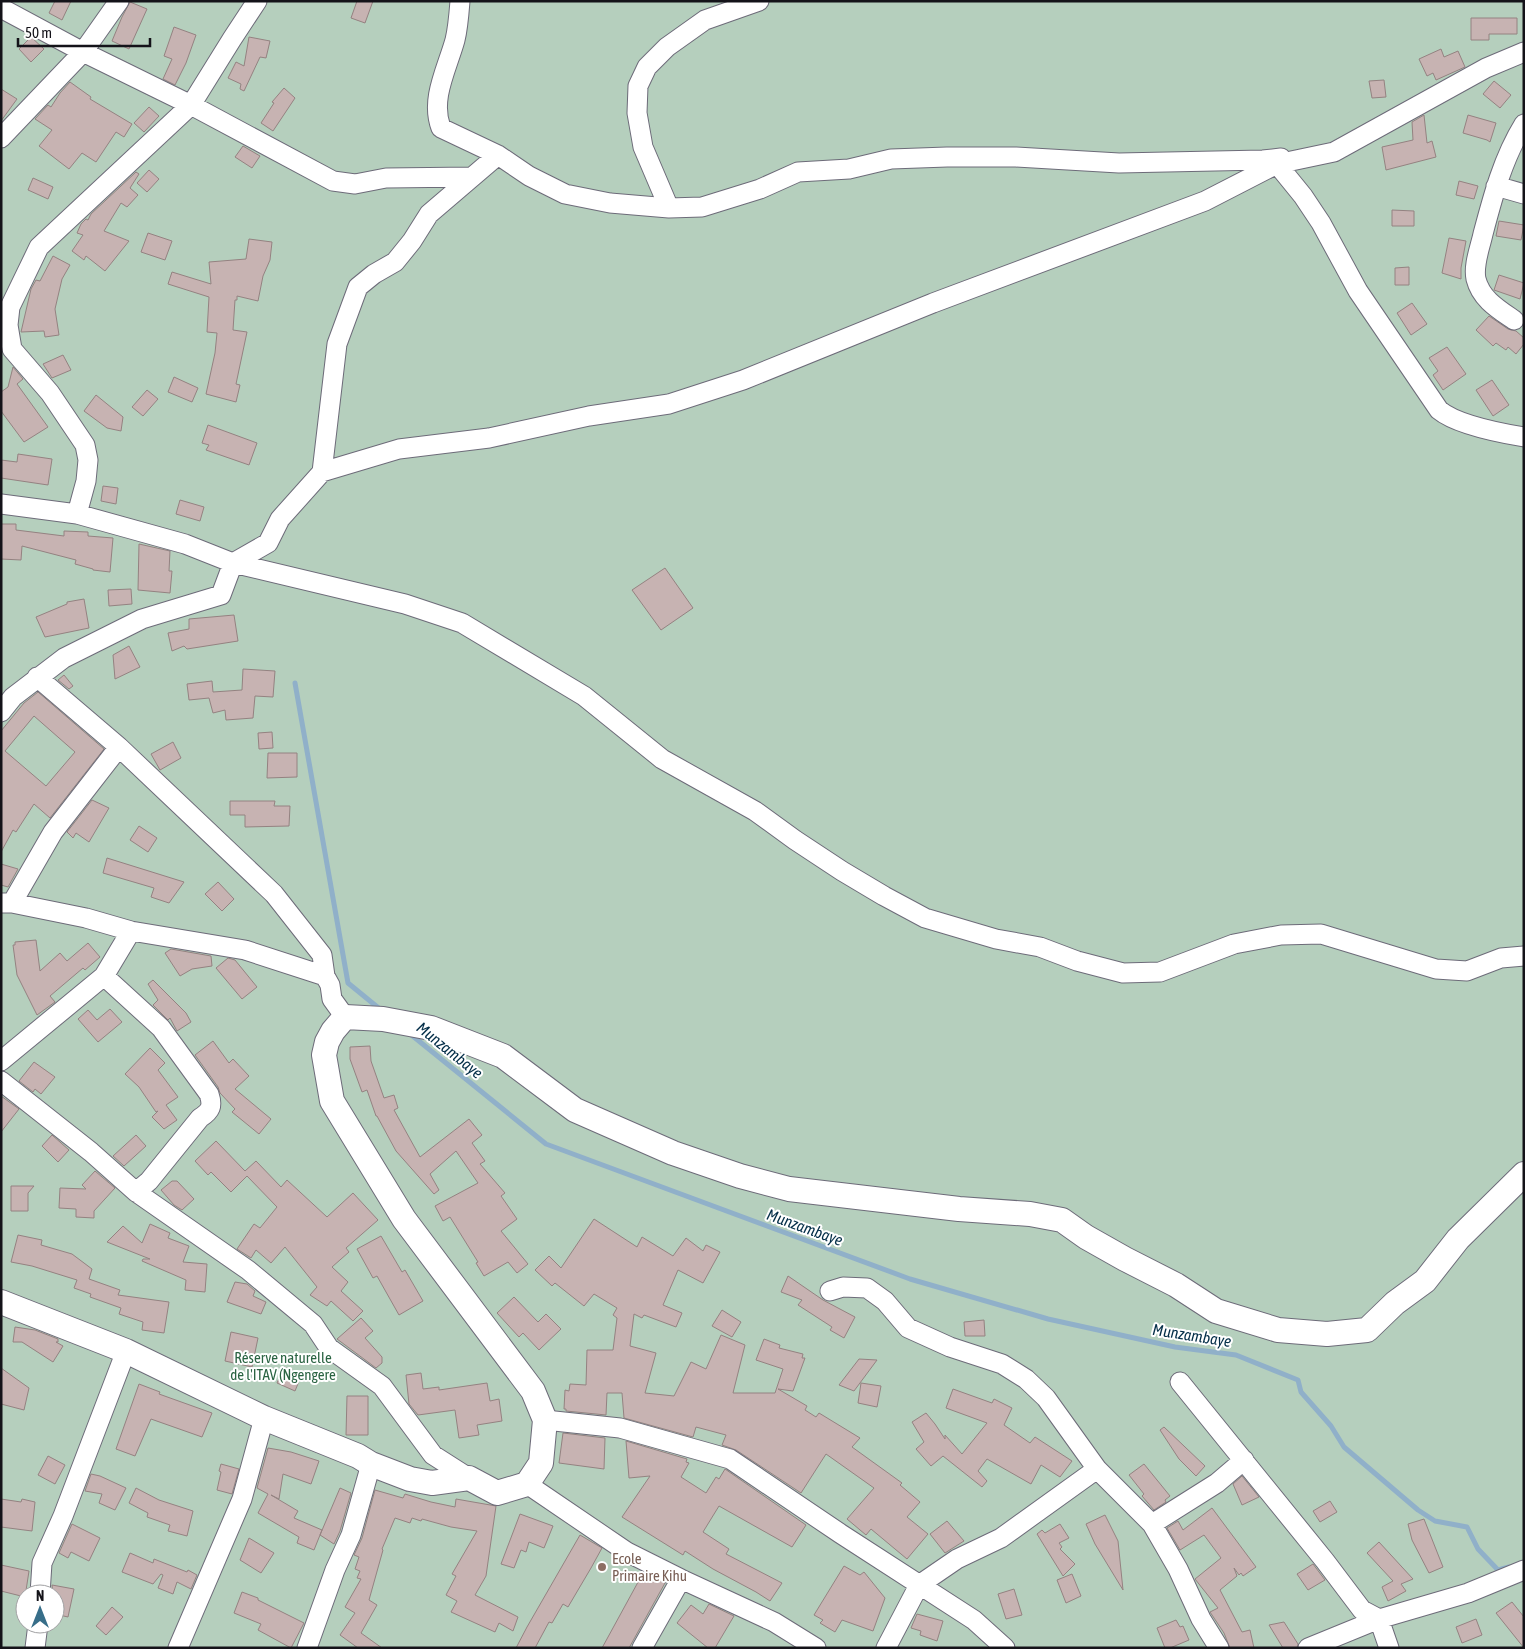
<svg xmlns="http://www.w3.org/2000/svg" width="1525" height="1649" font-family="'Asap Condensed',sans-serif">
<rect width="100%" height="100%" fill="#f4f2fd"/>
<path fill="#b5cfbd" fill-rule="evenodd" d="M1,1H1524V1648H1ZM25,1594H55V1624H25Z"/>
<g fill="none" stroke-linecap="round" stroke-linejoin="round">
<path stroke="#90b0c9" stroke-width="5" d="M295,683L348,983L381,1010
M409,1033L546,1144L910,1279L1048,1319L1175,1347L1236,1355L1298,1380L1301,1392L1331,1426L1344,1447L1418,1510L1435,1521L1467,1527L1478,1549L1498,1570L1509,1567"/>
</g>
<path fill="#c7b3b2" stroke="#948281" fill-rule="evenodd" d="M55,1H71L62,20L49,13Z
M357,1H373L365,23L351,18Z
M130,2L147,9L129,49L112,41L122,17Z
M1471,18H1517V34H1489V40H1471Z
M174,27L196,35L186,63L175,85L163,79L172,59L164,56Z
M31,37L44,49L31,62L19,49Z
M249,37L270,41L266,58L260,57L244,91L240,89L241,84L228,78L236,62L244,66Z
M1441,49L1444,57L1458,51L1465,67L1436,80L1433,73L1427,76L1419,59Z
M1384,80L1386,97L1372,98L1369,81Z
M1494,81L1511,95L1500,108L1483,94Z
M70,82L91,97L90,99L132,124L124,137L116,132L96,162L82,153L69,169L39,146L52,130L35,119L48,105L51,107L60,93Z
M284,88L295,98L273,131L261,123L274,103L272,102Z
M1,89L17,99L1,121Z
M149,107L159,116L144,132L134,123Z
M1424,115L1427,143L1432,141L1436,157L1386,170L1382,147L1413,140L1412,122Z
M1468,115L1496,123L1490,142L1487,140L1463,133Z
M243,146L260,156L252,168L235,157Z
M149,170L159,179L147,192L137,183Z
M136,172L139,174L130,188L138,195L127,207L121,203L104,231L129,241L105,271L86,256L84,260L72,251L83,235L77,233L81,224L86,219L88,220L91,214Z
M33,178L53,187L48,199L28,190Z
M1459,181L1478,186L1474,199L1456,195Z
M1392,210L1414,211V226H1392Z
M1499,221L1524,225L1521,240L1496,236Z
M148,233L172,241L165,260L141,252Z
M1449,238L1466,241L1461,268V279L1442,273Z
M249,239L272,242L270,260L263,276L258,301L237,296V300H235L233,330L247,332L236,384L240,385L236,402L206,394L215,353L217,333L207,332L209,297L168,284L172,272L211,284L209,262L246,259Z
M53,256L70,265L62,279L55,309L59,335L45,337L44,331L21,332L31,289L36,280L40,281Z
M1409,267V285H1395V268Z
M1499,275L1524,283L1520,299L1494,290Z
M1412,303L1427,324L1411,335L1397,313Z
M1489,316L1508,329L1516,331L1524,338V344L1516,354L1508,347L1506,350L1496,343L1493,346L1476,330Z
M1447,347L1466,374L1443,390L1433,375L1438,371L1429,358Z
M63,355L71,370L52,378L43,364Z
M13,367L23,379L17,384L48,427L24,442L1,411V392L8,387Z
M174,377L198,388L192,402L168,392Z
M1492,380L1509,405L1493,416L1476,390Z
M147,390L158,399L143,416L132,407Z
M96,395L123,417L121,431L107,428L84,411Z
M208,425L257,443L249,465L206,450L209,445L202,443Z
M18,454L52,459L48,485L1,478V460L17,462Z
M103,486L118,488L116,504L101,501Z
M180,500L204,507L200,521L176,514Z
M1,524H16V530L64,536V531L88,532V536L113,538L110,572L93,570V569L75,564L76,560L22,546L21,560L1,559Z
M139,544L170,551L169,571H172L170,593L138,590Z
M665,568L693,608L661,630L632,590Z
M131,589L132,604L109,606L108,590Z
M84,599L89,628L45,637L36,617L67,604V602Z
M234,615L238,641L187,649L184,646L172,651L168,633L189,629V619Z
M129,646L140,667L115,679L113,655Z
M243,669L275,671L273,697L255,696L253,718L226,720L225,710L213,713L209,698L189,700L187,684L212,681L213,692L242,690Z
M64,675L73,686L69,689L58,680Z
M38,692L104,749L50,818L34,804L16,832L13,830L1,852V731L24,703ZM34,716L75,752L46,786L5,751Z
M272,732L273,748L259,749L258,733Z
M173,742L181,758L160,770L151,754Z
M268,753H297V777L267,778Z
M92,800L109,808L89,842L76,833L73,838L67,832Z
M230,801H275L274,806H290L289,826L245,827V815H230Z
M139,826L157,838L148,852L130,840Z
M107,858L184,882L169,903L151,897L154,888L103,873Z
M1,864L18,869L8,887L1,885Z
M218,882L234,899L222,911L205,894Z
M36,940L40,971L60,953L67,961L88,943L100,957L85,970L83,968L50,996L55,1002L37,1015L17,975L13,945H15V942Z
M171,949L211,956L212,966L192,969L180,976L165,953Z
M228,958L235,960L257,987L242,999L216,968Z
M153,980L186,1013L191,1022L177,1031L170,1018L168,1020L153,1005L158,1000L148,984Z
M110,1009L122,1022L98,1042L78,1019L88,1010L97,1020Z
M213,1041L229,1063L233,1059L249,1076L235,1089L271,1119L259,1134L232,1112L235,1109L220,1093L218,1087L195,1055Z
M370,1046L371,1061L384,1098L394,1095L398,1108L394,1110L420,1157L469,1119L482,1135L472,1143L485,1161L480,1164L505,1193L501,1196L517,1219L501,1231L528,1264L517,1273L508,1262L484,1276L476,1263L478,1262L450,1217L443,1221L435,1206L478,1183L456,1151L430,1174L439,1190L434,1194L396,1151L377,1116H376L367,1090L362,1092L350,1059V1047Z
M150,1048L165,1063L158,1070L178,1097L166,1105L177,1120L164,1129L152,1117L158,1111L156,1112L139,1087L125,1074Z
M34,1062L55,1077L41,1094L35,1089L33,1092L19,1081Z
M1,1096L19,1109L1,1132Z
M52,1135L69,1150L58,1162L42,1146Z
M136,1135L146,1146L124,1166L113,1156Z
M216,1141L245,1171L256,1161L281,1187L287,1180L327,1217L353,1193L378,1220L346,1248L349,1252L332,1267L348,1282L341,1291L363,1311L353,1321L331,1301L327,1306L310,1295L317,1287L285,1247L271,1263L256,1250L251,1258L237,1249L254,1224L260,1228L277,1207L247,1176L231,1192L211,1172L208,1175L195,1161Z
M95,1171L115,1188L94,1211V1218L76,1217V1209L59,1208L60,1188L86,1189L82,1185Z
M172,1181H177L194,1199L182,1210L174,1205L161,1190Z
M11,1186H34L28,1193V1211H11Z
M594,1219L637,1247L642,1237L673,1256L686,1238L703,1251L706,1245L720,1252L703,1283L678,1270L663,1305L682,1313L676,1327L644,1315L642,1318L634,1314L630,1346L656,1353L645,1393L674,1396L691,1362L706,1369L721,1335L745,1345L733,1393H775L783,1369L756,1360L764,1339L780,1345L779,1348L803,1354L802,1358H805L793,1391L778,1389L807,1406L805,1410L816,1417L819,1413L860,1438L852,1447L902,1483L900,1485L920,1502L907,1517L928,1534L907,1559L871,1529L866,1535L847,1519L874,1488L826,1454L801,1493L736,1450L722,1445L726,1435L696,1427L693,1437L624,1418L622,1393H607L606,1415L566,1411V1409H564L565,1390L569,1391L570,1384L586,1385L587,1350H613L617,1318L613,1315L617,1308L594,1294L584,1306L555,1283L552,1286L535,1270L549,1256L561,1268Z
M150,1224L170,1233L168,1238L189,1246L183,1262L207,1264L205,1292L185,1290L186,1280L142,1261L143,1259H150L107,1242L123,1226L142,1243Z
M18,1235L42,1240L41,1245L72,1254L92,1269L89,1279L120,1290L118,1295L169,1302L164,1333L142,1330L143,1322L119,1314L121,1308L90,1297L91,1294L74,1288L77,1280L32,1266L11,1262Z
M381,1236L402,1272L405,1270L423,1301L399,1315L377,1276L373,1278L357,1249Z
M788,1276L823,1300L855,1317L844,1338L830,1330L832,1327L798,1305L802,1300L781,1292Z
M235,1282L247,1284L255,1291L253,1296L266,1302L261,1314L227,1302Z
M514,1297L538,1322L546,1314L561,1329L539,1350L523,1333L519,1337L497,1313Z
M722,1310L741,1322L732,1337L712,1326Z
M361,1318L373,1331L365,1338L382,1357V1363L376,1368L337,1339Z
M984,1320L985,1336H965L964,1322Z
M15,1327L35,1330L58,1339V1342H56L63,1346L53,1362L22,1342H13Z
M231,1332L258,1338L252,1367L225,1361Z
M859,1359L877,1360L854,1391L839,1385Z
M284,1367L302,1374L295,1391L277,1383Z
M1,1368L29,1388L24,1410L1,1404Z
M421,1373L423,1389L439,1387V1390L487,1383L490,1401L499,1399L502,1421L477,1425L479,1435L459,1438L455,1410L418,1415L409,1404L406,1375Z
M861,1383L881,1386L877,1407L858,1403Z
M139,1384L160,1392L159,1394L212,1413L202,1437L151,1419L135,1456L116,1449Z
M953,1389L992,1403L994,1399L1012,1408L1004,1425L1030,1443L1035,1437L1072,1461L1060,1477L1041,1465L1031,1484L987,1459L978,1471L987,1481L982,1487L943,1456L931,1466L916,1449L924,1442L912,1422L926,1413L935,1424L945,1439V1435L962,1454L987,1423L946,1408Z
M347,1396H368V1435H346Z
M1164,1427L1205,1466L1196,1476L1179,1459L1160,1430Z
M563,1433L605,1438L604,1469L559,1463Z
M626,1441L687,1459L686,1462L689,1463L681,1477L706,1493L716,1477L719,1479L725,1469L806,1525L792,1547L719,1506L703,1532L729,1549L726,1554L782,1583L770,1601L756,1592L713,1569L685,1551L683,1555L622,1517L650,1476L629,1478Z
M268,1448L291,1452L319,1461L311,1484L283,1474L279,1499L271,1495L298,1511L294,1518L322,1530L314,1550L297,1543L299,1537L258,1513L268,1494L257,1488Z
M48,1456L65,1465L55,1484L38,1475Z
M221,1464L239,1469L232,1494L217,1490L221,1472L219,1471Z
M1144,1464L1170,1496L1165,1500L1166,1502L1154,1510L1142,1496L1144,1494L1129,1475Z
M91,1474L100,1476L126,1488L115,1510L99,1503L102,1494L85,1491Z
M1242,1476L1259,1497L1242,1505L1233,1484Z
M136,1488L159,1500L193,1511L187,1536L168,1531L170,1525L147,1517L148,1513L129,1503Z
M340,1488L351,1493L340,1531L334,1544L320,1535Z
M375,1490L403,1498L405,1494L431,1502L455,1507L456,1499L496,1506L486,1576L475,1595L518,1617L513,1631L499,1623L495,1632L451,1612L457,1601L446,1595L456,1576L452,1574L477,1531L451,1527L422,1519L421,1521L412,1518L410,1523L395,1518L382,1549L383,1550L369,1600L377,1605L361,1633L382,1648H358L340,1635L355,1613L345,1607L361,1579L357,1578L360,1571L355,1569L359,1557L354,1555L362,1538Z
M1,1499L21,1502L22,1499L35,1502L32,1531L1,1527Z
M1330,1501L1337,1512L1320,1522L1313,1511Z
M1212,1508L1256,1567L1243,1576L1241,1573L1239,1575L1234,1568L1237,1576L1220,1590L1242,1632L1250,1630L1254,1648H1230L1224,1633L1210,1612L1218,1608L1195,1579L1221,1558L1204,1535L1180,1550L1167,1528L1178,1521L1183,1530Z
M520,1514L553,1526L544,1548L529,1542L526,1552L521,1550L514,1568L501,1564Z
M1105,1515L1118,1541L1123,1590L1095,1544L1086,1524Z
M1424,1519L1443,1567L1429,1573L1412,1540L1408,1524Z
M947,1521L964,1541L945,1553L930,1534Z
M72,1524L100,1538L89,1561L71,1552L68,1558L59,1553Z
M1060,1524L1069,1538L1059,1543L1062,1547L1060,1549L1075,1564L1063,1576L1037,1534L1042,1530L1045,1533Z
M580,1535L602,1548L591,1568L568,1607L563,1604L552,1623L549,1622L535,1648H516L527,1627Z
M249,1538L274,1553L261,1573L240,1560Z
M1379,1542L1413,1579L1401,1584L1406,1591L1388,1601L1382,1587L1393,1581L1367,1553Z
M130,1553L153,1563L154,1559L187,1572L188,1570L197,1575L191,1589L177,1582L173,1594L158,1588L163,1575L161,1574L153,1584L122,1572Z
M1313,1564L1325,1580L1308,1590L1297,1574Z
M1,1565L29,1571L25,1597L1,1591Z
M844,1566L860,1575L864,1572L885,1598L873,1631L842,1620L835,1632L820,1623L823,1620L814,1615Z
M643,1573L665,1583L629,1648H602Z
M1072,1574L1081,1596L1066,1603L1057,1580Z
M52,1585L74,1589L68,1617L55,1614V1594H53Z
M1014,1589L1022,1615L1006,1619L998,1594Z
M242,1592L258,1598V1600L304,1623L291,1648L258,1630L261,1624L234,1613Z
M1512,1602L1524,1617V1648L1496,1613Z
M709,1604L734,1616L715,1648H708L677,1623L691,1605L703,1614Z
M112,1607L123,1617L106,1635L96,1626Z
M917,1614L943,1621L937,1641L920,1635L921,1631L911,1628Z
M1476,1619L1482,1635L1462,1643L1456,1627Z
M1176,1620L1180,1627L1183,1626L1189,1640L1170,1648H1165L1157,1628Z
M1284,1622L1298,1644L1297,1648H1283L1269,1625Z"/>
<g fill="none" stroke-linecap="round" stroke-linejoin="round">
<defs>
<path id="minor" d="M460,1C459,14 458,28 455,40C447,69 430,99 441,128L498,155L529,176L565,194L610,203L669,208L702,207L760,189L798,172L849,169L891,159L947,157H1016L1119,163L1263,160L1281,158
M1,8L83,52L191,105L333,181L355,184L386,178L472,177
M1,138L83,52L119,1
M1277,164L1303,196L1321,223L1358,291L1439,410C1457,425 1500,433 1524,437
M1496,186L1524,194
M669,208L643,147L637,113L638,86L647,67L667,47L705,20L759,1
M1514,320C1498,309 1481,299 1476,279C1473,265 1480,248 1483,234C1493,196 1503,158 1524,124
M322,472L337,344L358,287L374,274L395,262L412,241L429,214L498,155
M1,504L77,514L185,544L233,563L405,604L462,623L584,696L662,759L755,811L795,840L842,871L884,896L925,918L996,939L1040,947L1077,961L1123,973L1160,972L1234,944L1281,935L1321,934L1436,969L1467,971L1501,958L1524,956
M77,514L86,481L88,460L85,445L50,393L12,349L8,325L10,307L39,247L191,105L232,39L257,1
M37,677L119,747L274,894L322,955L325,976L330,985L332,999L345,1017
M1,712L13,697L64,658L142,619L221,595L233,563L268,543L280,519L322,472L399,449L489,438L589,416L669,404L743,380L933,303L1205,201L1277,164L1334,152L1486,68L1524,52
M1,903H12L86,918L131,931L245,950L325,976
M12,903L53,832L119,747
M104,976L161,1028L209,1094C213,1106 211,1111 200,1118L149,1181L136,1192
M1,1061L104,976L131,931
M1,1081L91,1152L136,1192L248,1270L313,1324L329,1348L382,1386L433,1455L469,1478
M830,1291L843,1287L867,1288L885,1301L908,1328L950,1347L1002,1364L1026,1379L1046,1398L1097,1469L1152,1524L1178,1569L1201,1619L1219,1648
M1180,1382L1325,1561L1362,1610L1379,1619L1389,1648
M545,1420L620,1428L730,1459L841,1534L974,1620L1005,1648
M527,1484L627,1552L681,1579L774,1622L816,1648
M1152,1524L1217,1483L1244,1460
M40,1594L42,1563L63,1516L126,1351
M35,1648L38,1624
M178,1648L242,1499L264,1418
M307,1648L335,1570L351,1535L371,1464
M642,1648L681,1579
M886,1648L919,1585L957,1559L1001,1538L1097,1469
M1308,1648L1379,1619L1468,1593L1524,1570"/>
<path id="tertiary" d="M1,1302L126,1351L264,1418L358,1456L371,1464L410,1479L432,1483L469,1478L497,1493L527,1484L541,1463L545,1420L533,1391L404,1219L332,1101L324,1055L327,1042L333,1031L345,1017L383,1019L431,1028L503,1056L575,1110L673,1153L740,1176L789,1189L959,1209L1030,1214L1062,1220L1086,1237L1125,1259L1176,1285L1216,1311L1278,1330L1327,1334L1367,1330L1395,1303L1425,1281L1458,1239L1524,1174"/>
</defs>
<use href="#minor" stroke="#6d6b79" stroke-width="21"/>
<use href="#tertiary" stroke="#6d6b79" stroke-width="26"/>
<use href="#minor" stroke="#fff" stroke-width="19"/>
<use href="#tertiary" stroke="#fff" stroke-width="24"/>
</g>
<circle fill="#8d6e63" stroke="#fff" stroke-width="2" cx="602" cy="1567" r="5"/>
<g text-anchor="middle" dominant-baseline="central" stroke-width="4" stroke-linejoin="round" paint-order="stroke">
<g font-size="15" fill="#2a6342" stroke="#fff">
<text x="283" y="1357">Réserve naturelle<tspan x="283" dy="17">de l'ITAV (Ngengere</tspan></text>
</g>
<g font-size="15" fill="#785e54" stroke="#fff" text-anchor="start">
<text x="612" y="1558">Ecole<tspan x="612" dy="17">Primaire Kihu</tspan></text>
</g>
<g font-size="16" font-style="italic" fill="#042e48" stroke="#fff">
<text transform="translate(450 1050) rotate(39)">Munzambaye</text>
<text transform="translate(805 1227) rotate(20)">Munzambaye</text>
<text transform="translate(1192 1335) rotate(9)">Munzambaye</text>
</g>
</g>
<rect width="1525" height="1649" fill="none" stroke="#141319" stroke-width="5"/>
<g transform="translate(40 1609)"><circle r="24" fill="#ffffff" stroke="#a1a1a3"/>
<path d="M0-4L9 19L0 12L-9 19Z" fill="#376e89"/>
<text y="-8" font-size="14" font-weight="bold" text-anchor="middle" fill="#141319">N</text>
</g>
<path d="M18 38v8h132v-8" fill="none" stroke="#141319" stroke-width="2.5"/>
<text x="25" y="38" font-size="15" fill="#141319" stroke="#ffffff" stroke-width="4" paint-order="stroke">50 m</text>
</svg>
